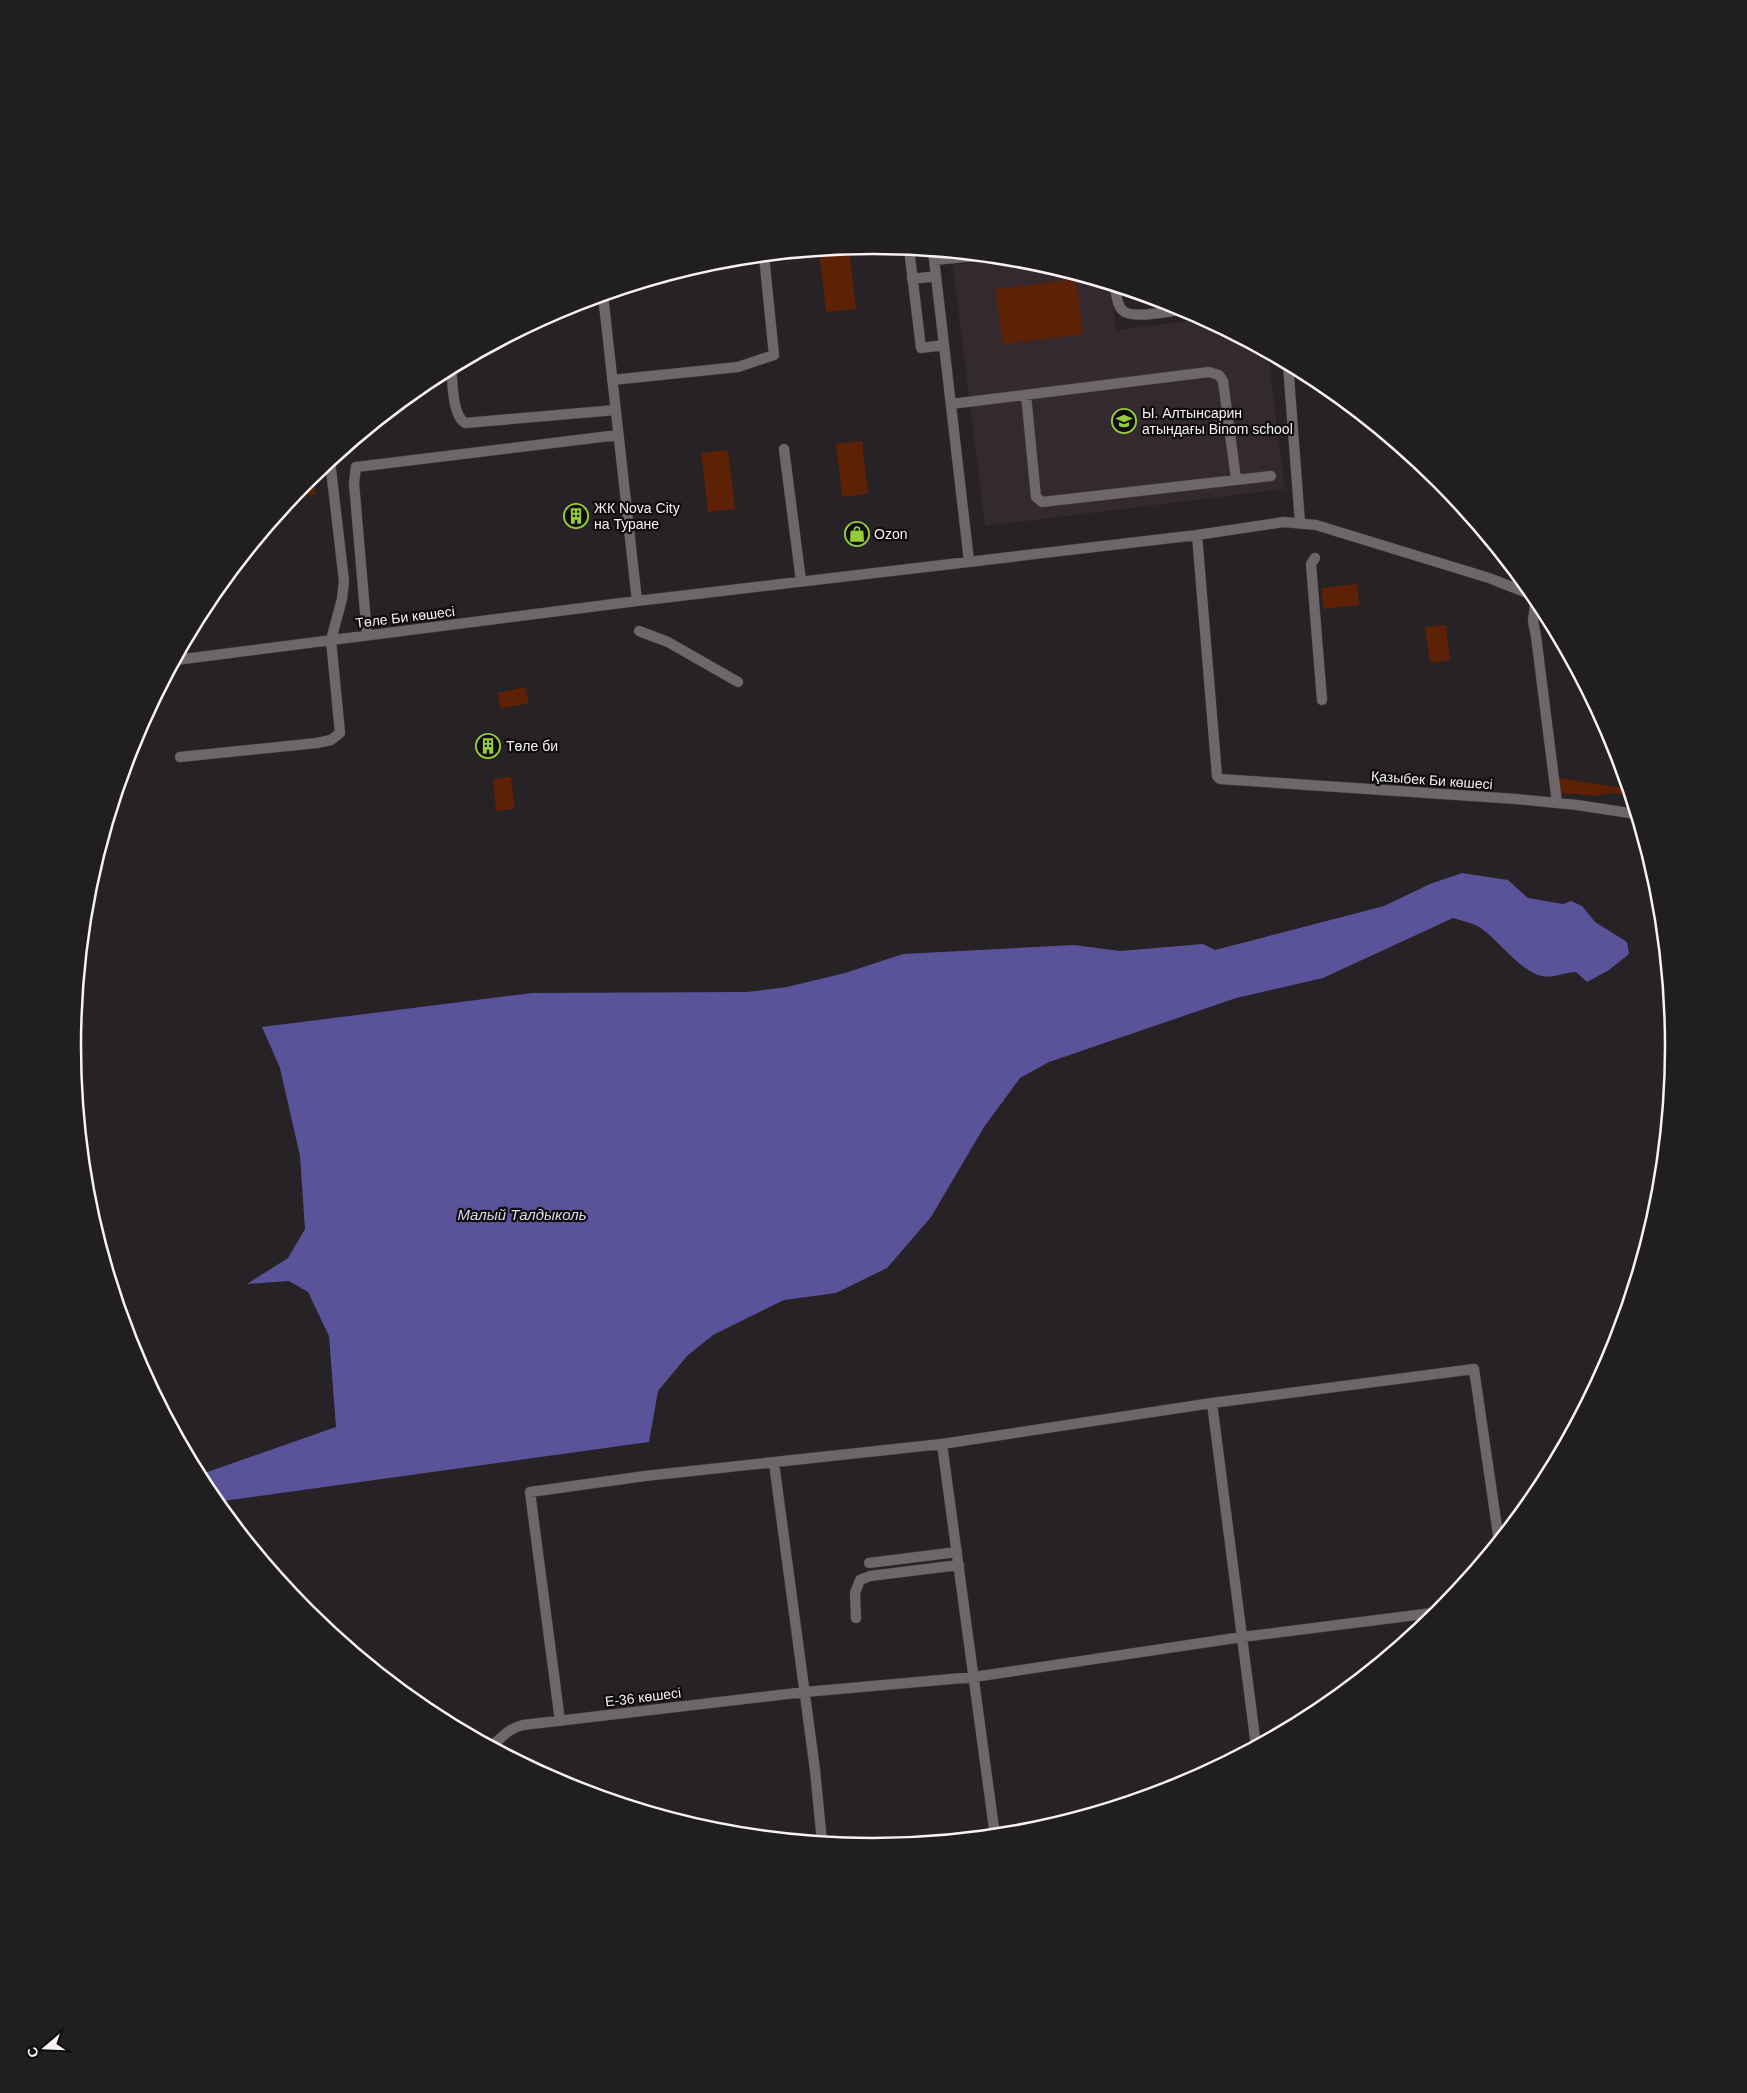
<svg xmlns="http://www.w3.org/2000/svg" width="1747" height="2093" font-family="Arial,sans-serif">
<rect width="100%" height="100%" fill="#272225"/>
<path fill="#34292f" d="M1007,259L1030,261L1111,285L1116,330L1204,319L1268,353L1285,489L985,526L953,265Z"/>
<path fill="#5d2105" d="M849,248L856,309L826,312L819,251Z
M1076,279L1083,334L1003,344L995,289Z
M862,441L868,494L842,497L836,444Z
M728,450L735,509L708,512L701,453Z
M313,475L316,494L293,497Z
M1357,584L1359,605L1324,609L1321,588Z
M1544,611L1545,612L1554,628L1538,622Z
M1446,625L1450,660L1430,663L1425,627Z
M525,687L529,703L501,709L497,693Z
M511,777L515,809L496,811L493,779Z
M1559,778L1628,789L1631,796L1609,793L1597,796L1561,793Z"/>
<path fill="#5b539a" d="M1462,873L1508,880L1528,898L1563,904L1571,901L1582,906L1595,922L1627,942L1629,954L1609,970L1587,982L1576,972C1564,972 1553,979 1542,976C1521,972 1499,941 1482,929C1475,923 1462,921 1453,918L1323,978L1236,998L1049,1062L1020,1078L984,1127L931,1217L887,1268L836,1293L784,1300L713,1335L687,1356L658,1391L649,1442L216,1502L207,1491L199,1475L336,1427L329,1336L308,1292L289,1281L247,1284L288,1258L305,1229L300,1156L280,1068L262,1027L532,993L747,992L787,987L845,973L903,954L1074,945L1120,951L1203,944L1215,950L1384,906L1430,884Z"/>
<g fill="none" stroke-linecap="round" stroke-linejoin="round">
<defs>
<path id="street" d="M909,249L921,348L944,345
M934,260L976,256
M936,276L969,561
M912,279L936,276L933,251
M1115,287C1116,294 1117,305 1122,310C1131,320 1172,311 1185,309
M603,295L637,601
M1288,364L1300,523
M451,368C453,383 452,415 465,423L616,410
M612,380L738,367L774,355L764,256
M1026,395L1036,497L1042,502L1271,476
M951,404L1209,372L1219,375L1223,381L1236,479
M784,449L801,581
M1197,535L1217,776L1220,779L1516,799L1577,805L1636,814
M1315,558L1311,564L1322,700
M1536,598L1533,621L1536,636L1557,803
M639,631L668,642L738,682
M367,635L354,483L356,467L618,435
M176,660L637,601L1197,535L1284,522L1316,525L1489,578L1535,596
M180,757L317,743L331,740L340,733L331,640L342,599L344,581L330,461
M1212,1403L1474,1369L1499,1541
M774,1463L815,1770L822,1842
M869,1563L957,1552
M856,1618L855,1593L860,1580L870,1576L959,1565
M560,1721L530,1492L645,1476L942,1444
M491,1746C505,1736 505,1730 523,1725L805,1692L974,1677L1242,1637L1440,1612
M995,1836L942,1444L1212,1403L1256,1746"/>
</defs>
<use href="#street" stroke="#433f41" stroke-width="11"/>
<use href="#street" stroke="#6d676a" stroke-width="10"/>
</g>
<defs>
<symbol id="school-ring" viewBox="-11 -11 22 22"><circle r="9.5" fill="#0f0c0e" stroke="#95cc3a" stroke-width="1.5"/><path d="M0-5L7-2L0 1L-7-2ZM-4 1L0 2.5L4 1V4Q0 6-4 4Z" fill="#95cc3a"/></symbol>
<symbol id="building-ring" viewBox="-11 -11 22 22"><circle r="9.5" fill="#0f0c0e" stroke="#95cc3a" stroke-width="1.5"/><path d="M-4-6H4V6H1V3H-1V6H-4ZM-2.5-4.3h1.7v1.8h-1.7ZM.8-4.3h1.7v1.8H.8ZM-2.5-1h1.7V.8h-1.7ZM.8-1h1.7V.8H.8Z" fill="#95cc3a"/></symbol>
<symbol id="shop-ring" viewBox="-11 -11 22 22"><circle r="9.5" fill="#0f0c0e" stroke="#95cc3a" stroke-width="1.5"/><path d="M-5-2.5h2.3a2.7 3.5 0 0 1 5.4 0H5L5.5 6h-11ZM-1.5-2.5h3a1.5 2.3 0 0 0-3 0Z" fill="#95cc3a"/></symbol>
</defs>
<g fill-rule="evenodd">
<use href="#school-ring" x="1110" y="407" width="28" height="28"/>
<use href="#building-ring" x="562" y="502" width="28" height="28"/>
<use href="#shop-ring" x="843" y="520" width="28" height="28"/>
<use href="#building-ring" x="474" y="732" width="28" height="28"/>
</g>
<g text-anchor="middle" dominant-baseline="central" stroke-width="4.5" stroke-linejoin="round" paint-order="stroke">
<g font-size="14" fill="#f6f2f4" stroke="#0f0c0e" text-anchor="start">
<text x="1142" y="413">Ы. Алтынсарин<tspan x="1142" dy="16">атындағы Binom school</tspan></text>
<text x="594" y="508">ЖК Nova City<tspan x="594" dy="16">на Туране</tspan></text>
<text x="874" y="534">Ozon</text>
<text x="506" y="746">Төле би</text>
</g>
<g font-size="14" fill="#f6f2f4" stroke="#0f0c0e">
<text transform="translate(405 617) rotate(-7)">Төле Би көшесі</text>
<text transform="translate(1432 780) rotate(4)">Қазыбек Би көшесі</text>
<text transform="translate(643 1697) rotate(-7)">Е-36 көшесі</text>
</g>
<g font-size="15" font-style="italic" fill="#dbdaef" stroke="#0f0c0e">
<text x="522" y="1214">Малый Талдыколь</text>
</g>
</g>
<path d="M0 0H1747V2093H0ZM81 1046a792 792 0 1 1 1584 0a792 792 0 1 1-1584 0Z" fill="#211e20" fill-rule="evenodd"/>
<path fill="none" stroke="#f6f2f4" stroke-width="2.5" d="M81 1046a792 792 0 1 1 1584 0a792 792 0 1 1-1584 0Z"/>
<g transform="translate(45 2048) rotate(251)" stroke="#0f0c0e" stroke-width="4" paint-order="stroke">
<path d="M0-4L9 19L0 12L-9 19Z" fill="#f6f2f4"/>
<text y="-8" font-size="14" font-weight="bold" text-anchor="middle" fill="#f6f2f4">С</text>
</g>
</svg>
